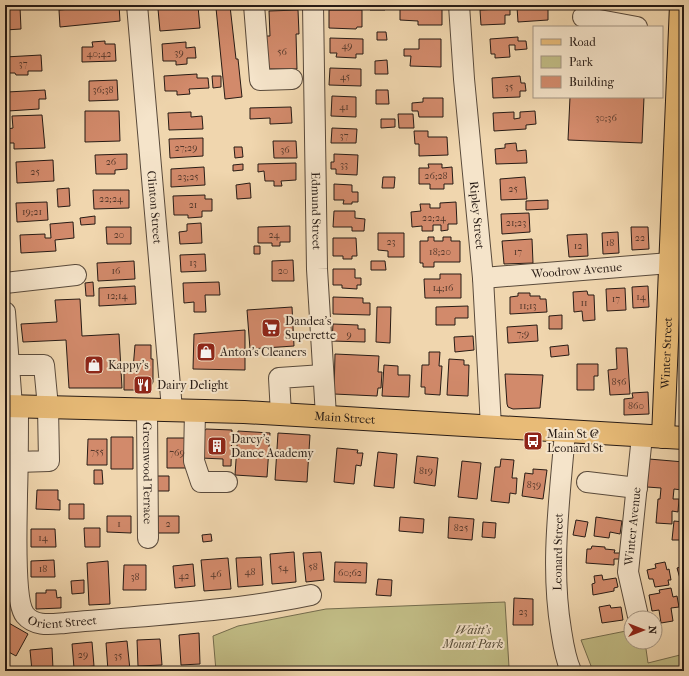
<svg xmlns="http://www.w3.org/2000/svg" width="689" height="676" font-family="'IM FELL French Canon',serif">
<rect width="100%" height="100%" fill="#f0d6ae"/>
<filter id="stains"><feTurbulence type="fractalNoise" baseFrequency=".005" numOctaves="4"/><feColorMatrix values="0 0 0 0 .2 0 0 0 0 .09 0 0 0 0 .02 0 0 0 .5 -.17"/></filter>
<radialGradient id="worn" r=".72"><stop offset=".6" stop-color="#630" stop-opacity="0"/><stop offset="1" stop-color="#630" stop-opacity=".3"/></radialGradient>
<path fill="#c1bc85" stroke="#746c4d" d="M505,602L509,667L517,671H216L213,636L238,626L326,609Z
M631,630V642H645L648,663L684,654V671H593L581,640Z"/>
<path fill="#d28a6b" stroke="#271b15" d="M119,5L120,21L60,27L59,10Z
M370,5H385V10H370Z
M400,5H442V25H418V21L400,20Z
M498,5H510V15H505V24L481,25L480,10L498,9Z
M198,6L200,28L160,31L158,9Z
M230,6L236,59H238L242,97L225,99L216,8Z
M548,6V20L518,22L517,7Z
M20,7L21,29L5,30V8Z
M298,10L299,34H296L297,69H267L266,36H270L269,11Z
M329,10H362V27H357L356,29L329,28Z
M377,32H386L387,40H377Z
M518,37V41H526L527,49L515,50V45H509L510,57L495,58V54H491L490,39Z
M330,38L363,39V54H356V58L336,57L337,53H330Z
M419,39H441V67L410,66L411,56H404V49H419Z
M105,41V44H115L116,61L82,62V47H93L92,42Z
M186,42V48L195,47L196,58H187V64L176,65V61H163L162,44Z
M41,55L42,71H28V75H16L15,73H5V57Z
M387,60L388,74H375V61Z
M330,68L361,69V86L329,85Z
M197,74V78H208L209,88L189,89L190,94L177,95V91H165L164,76Z
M212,76H221V87L213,88Z
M520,76L521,83H525L526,91H520V97L493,98L492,78Z
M117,80L118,100L89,101V81Z
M45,90L46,99H39V109L8,111L7,92Z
M376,90H388L389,104H376Z
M332,96L356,97V117L331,116Z
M570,97H644L642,143L568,140Z
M423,98H443V117H419L418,111H412V103L423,102Z
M291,107L292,123L270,124V118L250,119V108Z
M85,111H119L120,141L85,142Z
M535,111L536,124L526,125V129L494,131L493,113L514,112V119L520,118V112Z
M191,112V117L202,116L203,129L169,130L168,113Z
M398,114H413L414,128H399Z
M42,115L45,148L14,149V143H9L8,129L13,128L12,116Z
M381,119H395V127L381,128Z
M332,128L357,129L356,143H331Z
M414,131H428V137H447L448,155L419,156V144H415Z
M203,138V156L170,158L169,139Z
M273,141H296L297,158H274Z
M516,143L517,151L526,150L527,163L496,164L495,149L505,148V144Z
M234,147H242L243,157L235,158Z
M127,154V169L115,170V174H96L95,155Z
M334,154L358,155L357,175L336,174V169H331V162H334Z
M53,160L54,181L17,183L16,162Z
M296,163V180L281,181L282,186H274V181H265L264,171L258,172V164Z
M243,164V170L233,171V165Z
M428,164H442V168L452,167L453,184H444V189H430V184H419V168H429Z
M204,167L205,185L171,187V169Z
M383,177H395L394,188H382Z
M525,177L527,199L501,200L500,179Z
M250,183L251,198L237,199L236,185Z
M334,184L352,185V192H358V202H352V204H343L344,200H334Z
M69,188L70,206L58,207L57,189Z
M93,190H129V208L94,209Z
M205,195V199H212V211H202V217L188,218V215H174L173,196Z
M548,200V209L526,210V201Z
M47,202L48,220L17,222L16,203Z
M456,202L457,224H448V230L441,231V225H433V231H422V226L412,227L411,212L421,211L420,204H430V208H440V203Z
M334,211H355V218L365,219L364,231H352V227H333Z
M529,213L530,232L502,234L501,214Z
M95,216V224L81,225L80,218Z
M73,222L74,238L55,240L56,251L21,253L20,235L45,234V238H51L50,224Z
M201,223L202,243L180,244L179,232L187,231V224Z
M290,226V242H280V246H272V243H258V227Z
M106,227H131V244H107Z
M631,227H648L649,249L632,250Z
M618,232L619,253L603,254L602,233Z
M378,233H404V257H388V251L378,250Z
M587,234L588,256L569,257L567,235Z
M428,237H434V241H443V237H451V241H460V262H434V267H423V263H420V241H428Z
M333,238H356L357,256H352V259H343V256H333Z
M532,239L533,263L504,264L502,241Z
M254,246H260V254H254Z
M205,254L206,271L181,272L180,255Z
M293,260L294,281H272V261Z
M134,261L135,279L98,281L97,263Z
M371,261H385L386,270H371Z
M333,269H355V278H361V285H357V289L342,288V285H333Z
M440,274H461V298H425L424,279H440Z
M93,282L94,296H86L85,283Z
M219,282L220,295H205L206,312H194V302L184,303L183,283Z
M135,286L136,304L99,306V288Z
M648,286L649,307L633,308L632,287Z
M625,288L626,310L607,311L606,289Z
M587,291L588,295H594L595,320L583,321L582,311L574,312L573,292Z
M518,293H530V296H540V299H546L547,312L510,314V297L518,296Z
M333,297L363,298V303H370V315L333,314Z
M80,299L82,336L119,334L122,388H69L66,340L23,342L21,324L57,322L55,300Z
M468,306V318H455V325H436V307Z
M292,307L294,346L250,349L247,310Z
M377,307H391L390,343L376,342Z
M562,315V329H549V316Z
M333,324L358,325V329H365V342L332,341Z
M537,325L538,341L508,343L507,327Z
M245,330V370L193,369L194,334Z
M473,336L474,350L455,352L454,337Z
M135,345H151V359H153V382L149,390H124V369H133Z
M568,345L569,355L551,357L550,347Z
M616,348H627L630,394L610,395L608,370L617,369Z
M429,352H440L439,366H442L440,395L425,394V387H421L422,365H429Z
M335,354L379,356L378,372H382L381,388H378L377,396L334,394Z
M449,359L464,360V365H469L468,396L447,395Z
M577,364H598V376H594V390H577Z
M384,365L398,366V375H410L409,397L382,396Z
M505,374L543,375L540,408L513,409L508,407L507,404Z
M648,392L649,414L624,415V399L633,398L632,393Z
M206,429L232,430L231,466H223V459L201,458L202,434Z
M238,431L270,433L267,477L235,475Z
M278,433L310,435L307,482L275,480Z
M111,437H133V469H111Z
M167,438H187V468H167Z
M88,439H107V465H87Z
M337,448L358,450L357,453H363L361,466L356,465L354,484L334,482Z
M378,452L397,454L394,488L374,486Z
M417,456L438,458L435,486L414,483Z
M501,459L514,460L512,478H517L516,494L510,493L509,503L491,501L495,467H500Z
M649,459L684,462L682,490L674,489L673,499H679L678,512L672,511V524L656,523L658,499H660L661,488L647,487Z
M462,461L481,463L477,499L458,497Z
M533,469L547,470L543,499L522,496L525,473L533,474Z
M94,470H102L103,484H94Z
M154,476H169V491H154Z
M37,490H58V500H60V510L36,509Z
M69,504H84V519H69Z
M107,516H131V533L107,532Z
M158,516H179V533H158Z
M400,517L424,519L423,533L399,531Z
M449,517L474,519L472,540L448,538Z
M596,517L622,521L620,534L610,532L609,538L594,536Z
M576,520L588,522L585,537L573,535Z
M674,521L684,522V551L681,550L682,540H672Z
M483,522L496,523L495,538L482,537Z
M84,528H100V547H85Z
M31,529H55L56,547H31Z
M211,534L212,541L203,542L202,535Z
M592,546L605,547V549L615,550L614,553H620V559H614V565L586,563L587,549H591Z
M294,552L296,582L272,584L270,554Z
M321,552L324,580L306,582L303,553Z
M261,557L263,585L238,587L236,558Z
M228,558L231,589L204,591L201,560Z
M54,560L55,577H31V561Z
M108,561L110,604L89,605L87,563Z
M335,562L367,563L366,583L334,582Z
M665,562L667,570L669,569L671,580H668L669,585L655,587L653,579H649L647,570L656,568L655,564Z
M193,564L195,586L175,588L173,566Z
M124,565H146V590H123Z
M684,566V581L681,582L677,568Z
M602,575L603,580L616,578L618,587L614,588V591L593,595L592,584L595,583L594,576Z
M378,579L392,580L391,596L376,595Z
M84,580V593L72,594L71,581Z
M5,584L9,603H5Z
M671,588L673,597L677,596L679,607L671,608L673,621L661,623L659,610L652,611L649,595L660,593L659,590Z
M46,590H56L57,598L61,597V608L36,609V593H46Z
M514,598L533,599V625H513Z
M610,605L611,608L621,607L623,620L602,623L599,607Z
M7,622L28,634L16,656L5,650V625Z
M199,633L200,664L181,665L179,635Z
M160,639L162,665L138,666L137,640Z
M127,641L130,670L108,671L106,643Z
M92,642L94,666L74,668L72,644Z
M52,648L53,669L32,671L30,650Z
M19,667V671H5V669Z"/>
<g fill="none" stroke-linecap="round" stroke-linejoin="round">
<defs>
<g id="minor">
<path id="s1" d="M137,5L172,409"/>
<path d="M254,5L260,80L292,79"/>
<path id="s2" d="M313,5L317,269L326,416"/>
<path id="s3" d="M459,5L464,79L483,278L491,427"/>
<path d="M583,17L637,27"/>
<path id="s4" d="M483,278L670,263"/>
<path d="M5,283L76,275"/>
<path d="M5,312L12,406"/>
<path d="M9,365H44L48,407L49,461L17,462"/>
<path id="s5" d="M18,406C18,435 18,465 17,494C17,517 13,600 25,615C35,627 51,624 65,623C147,615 230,612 311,595"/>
<path id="s6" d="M147,409L148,538"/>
<path d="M195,410L194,461L201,482H227"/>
<path d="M281,414L279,378L323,375"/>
<path d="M565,432C560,497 550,564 561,630C563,643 565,658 571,671"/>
<path d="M587,482L637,488"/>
<path id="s7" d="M638,616L628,572L642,436"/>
</g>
<g id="major">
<path id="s8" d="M5,406L244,412L684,438"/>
<path id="s9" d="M663,437L681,5"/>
</g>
</defs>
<use href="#minor" stroke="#594a3b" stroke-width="22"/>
<use href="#major" stroke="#271b15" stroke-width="24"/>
<use href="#minor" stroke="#f5e4ca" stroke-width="20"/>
<use href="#major" stroke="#e8bb77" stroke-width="22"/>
</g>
<defs>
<symbol id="supermarket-square" viewBox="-11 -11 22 22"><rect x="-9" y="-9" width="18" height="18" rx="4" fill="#8f2418" stroke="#f5e4ca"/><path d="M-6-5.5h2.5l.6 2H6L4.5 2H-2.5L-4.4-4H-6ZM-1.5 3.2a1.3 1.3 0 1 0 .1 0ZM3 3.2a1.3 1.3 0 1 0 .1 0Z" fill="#fff"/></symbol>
<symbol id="shop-square" viewBox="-11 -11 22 22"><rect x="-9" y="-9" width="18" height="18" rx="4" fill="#8f2418" stroke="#f5e4ca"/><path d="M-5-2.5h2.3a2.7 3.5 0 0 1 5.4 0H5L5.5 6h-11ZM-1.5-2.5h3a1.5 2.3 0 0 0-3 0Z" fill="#fff"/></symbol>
<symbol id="restaurant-square" viewBox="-11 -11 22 22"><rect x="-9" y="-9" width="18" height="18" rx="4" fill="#8f2418" stroke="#f5e4ca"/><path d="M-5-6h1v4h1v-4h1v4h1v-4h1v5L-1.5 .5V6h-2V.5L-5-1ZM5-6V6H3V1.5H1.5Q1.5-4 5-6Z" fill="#fff"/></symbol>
<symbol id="bus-square" viewBox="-11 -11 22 22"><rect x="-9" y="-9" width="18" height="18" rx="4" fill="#8f2418" stroke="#f5e4ca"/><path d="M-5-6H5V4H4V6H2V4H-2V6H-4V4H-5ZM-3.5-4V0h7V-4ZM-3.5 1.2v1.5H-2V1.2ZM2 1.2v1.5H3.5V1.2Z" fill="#fff"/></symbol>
<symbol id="building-square" viewBox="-11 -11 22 22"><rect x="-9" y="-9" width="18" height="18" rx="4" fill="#8f2418" stroke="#f5e4ca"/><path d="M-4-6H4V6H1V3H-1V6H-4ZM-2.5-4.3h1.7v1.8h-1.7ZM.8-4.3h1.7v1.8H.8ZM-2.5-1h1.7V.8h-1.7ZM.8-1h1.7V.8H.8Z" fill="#fff"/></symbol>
</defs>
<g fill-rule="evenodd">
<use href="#supermarket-square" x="260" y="317" width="22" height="22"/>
<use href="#shop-square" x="195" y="341" width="22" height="22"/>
<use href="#shop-square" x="83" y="354" width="22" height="22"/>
<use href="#restaurant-square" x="132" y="374" width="22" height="22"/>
<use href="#bus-square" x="522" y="430" width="22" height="22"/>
<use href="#building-square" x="206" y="435" width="22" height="22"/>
</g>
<g text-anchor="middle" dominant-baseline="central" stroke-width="4" stroke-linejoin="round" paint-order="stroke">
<g font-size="10" fill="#52372a">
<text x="347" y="46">49</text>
<text x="282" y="52">56</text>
<text x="179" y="53">39</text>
<text x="99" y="54">40;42</text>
<text x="23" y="64">37</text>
<text x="345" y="77">45</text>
<text x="509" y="87">35</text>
<text x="103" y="90">36;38</text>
<text x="344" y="107">41</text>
<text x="606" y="118">30;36</text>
<text x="344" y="136">37</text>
<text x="186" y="148">27;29</text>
<text x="285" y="150">36</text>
<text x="111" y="162">26</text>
<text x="344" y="165">33</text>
<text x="35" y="172">25</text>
<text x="436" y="176">26;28</text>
<text x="188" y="177">23;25</text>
<text x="513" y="189">25</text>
<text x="111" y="199">22;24</text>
<text x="193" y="205">21</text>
<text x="32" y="212">19;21</text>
<text x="434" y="218">22;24</text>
<text x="516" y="223">21;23</text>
<text x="119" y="235">20</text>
<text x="274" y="235">24</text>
<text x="640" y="238">22</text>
<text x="391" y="242">23</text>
<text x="610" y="243">18</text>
<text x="578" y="246">12</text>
<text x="440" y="252">18;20</text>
<text x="518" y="252">17</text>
<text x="193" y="263">13</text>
<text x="116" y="271">16</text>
<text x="283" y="271">20</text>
<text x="443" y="288">14;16</text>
<text x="117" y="296">12;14</text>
<text x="641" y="297">14</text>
<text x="616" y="299">17</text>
<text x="584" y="303">11</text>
<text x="528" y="306">11;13</text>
<text x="523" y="334">7;9</text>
<text x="349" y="335">9</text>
<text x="619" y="382">856</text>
<text x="636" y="406">860</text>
<text x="97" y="452">755</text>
<text x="177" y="453">769</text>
<text x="426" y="471">819</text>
<text x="534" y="485">839</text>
<text x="119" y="524">1</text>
<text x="168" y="524">2</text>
<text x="461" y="528">825</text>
<text x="43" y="538">14</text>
<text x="313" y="567">58</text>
<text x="283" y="568">54</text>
<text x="43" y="569">18</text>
<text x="250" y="572">48</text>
<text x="350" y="573">60;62</text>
<text x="216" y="574">46</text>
<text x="184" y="576">42</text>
<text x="135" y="577">38</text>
<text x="523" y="612">23</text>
<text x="83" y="655">29</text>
<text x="118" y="656">35</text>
</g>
<g font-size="12" fill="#271b15" stroke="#f5e4ca">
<text stroke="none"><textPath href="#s1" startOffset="203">Clinton Street</textPath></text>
<text stroke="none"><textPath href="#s2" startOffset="206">Edmund Street</textPath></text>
<text stroke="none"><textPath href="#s3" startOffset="211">Ripley Street</textPath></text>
<text stroke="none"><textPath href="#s4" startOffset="94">Woodrow Avenue</textPath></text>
<text stroke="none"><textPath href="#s9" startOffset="84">Winter Street</textPath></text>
<text stroke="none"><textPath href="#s8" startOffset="340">Main Street</textPath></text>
<text stroke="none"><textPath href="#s6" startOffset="64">Greenwood Terrace</textPath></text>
<text stroke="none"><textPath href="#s7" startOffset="91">Winter Avenue</textPath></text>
<text transform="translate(558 552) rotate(-89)">Leonard Street</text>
<text stroke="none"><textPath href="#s5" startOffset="250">Orient Street</textPath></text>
</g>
<g font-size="12" fill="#271b15" stroke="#f5e4ca" text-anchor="start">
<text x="285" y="321">Dandea's<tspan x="285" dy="14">Superette</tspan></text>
<text x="220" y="352">Anton's Cleaners</text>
<text x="108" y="365">Kappy's</text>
<text x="157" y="385">Dairy Delight</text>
<text x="547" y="434">Main St @<tspan x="547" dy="14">Leonard St</tspan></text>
<text x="231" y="439">Darcy's<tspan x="231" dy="14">Dance Academy</tspan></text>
</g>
<g font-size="12" font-style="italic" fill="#554b37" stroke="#f5e4ca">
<text x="473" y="630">Waitt's<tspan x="473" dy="14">Mount Park</tspan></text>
</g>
</g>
<rect width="689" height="676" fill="none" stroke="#f0d6ae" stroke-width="20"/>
<rect x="6" y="6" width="677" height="664" fill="none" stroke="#271b15" stroke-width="2"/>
<rect x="10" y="10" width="669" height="656" fill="none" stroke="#271b15"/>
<rect x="533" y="26" width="130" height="72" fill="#f5e4ca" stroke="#a39482"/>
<rect x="541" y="39" width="20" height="6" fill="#e8bb77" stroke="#a39482"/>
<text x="569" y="46" font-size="12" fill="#271b15">Road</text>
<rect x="541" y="56" width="20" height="12" fill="#c1bc85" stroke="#a39482"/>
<text x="569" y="66" font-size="12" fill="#271b15">Park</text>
<rect x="541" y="76" width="20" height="12" fill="#d28a6b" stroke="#a39482"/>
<text x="569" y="86" font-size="12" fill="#271b15">Building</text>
<g transform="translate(643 630) rotate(90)"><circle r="19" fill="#f5e4ca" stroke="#a39482"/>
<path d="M0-3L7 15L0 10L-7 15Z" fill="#8f2418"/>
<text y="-6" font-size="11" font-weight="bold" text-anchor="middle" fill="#271b15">N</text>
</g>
<rect width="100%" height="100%" filter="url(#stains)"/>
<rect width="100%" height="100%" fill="url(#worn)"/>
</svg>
